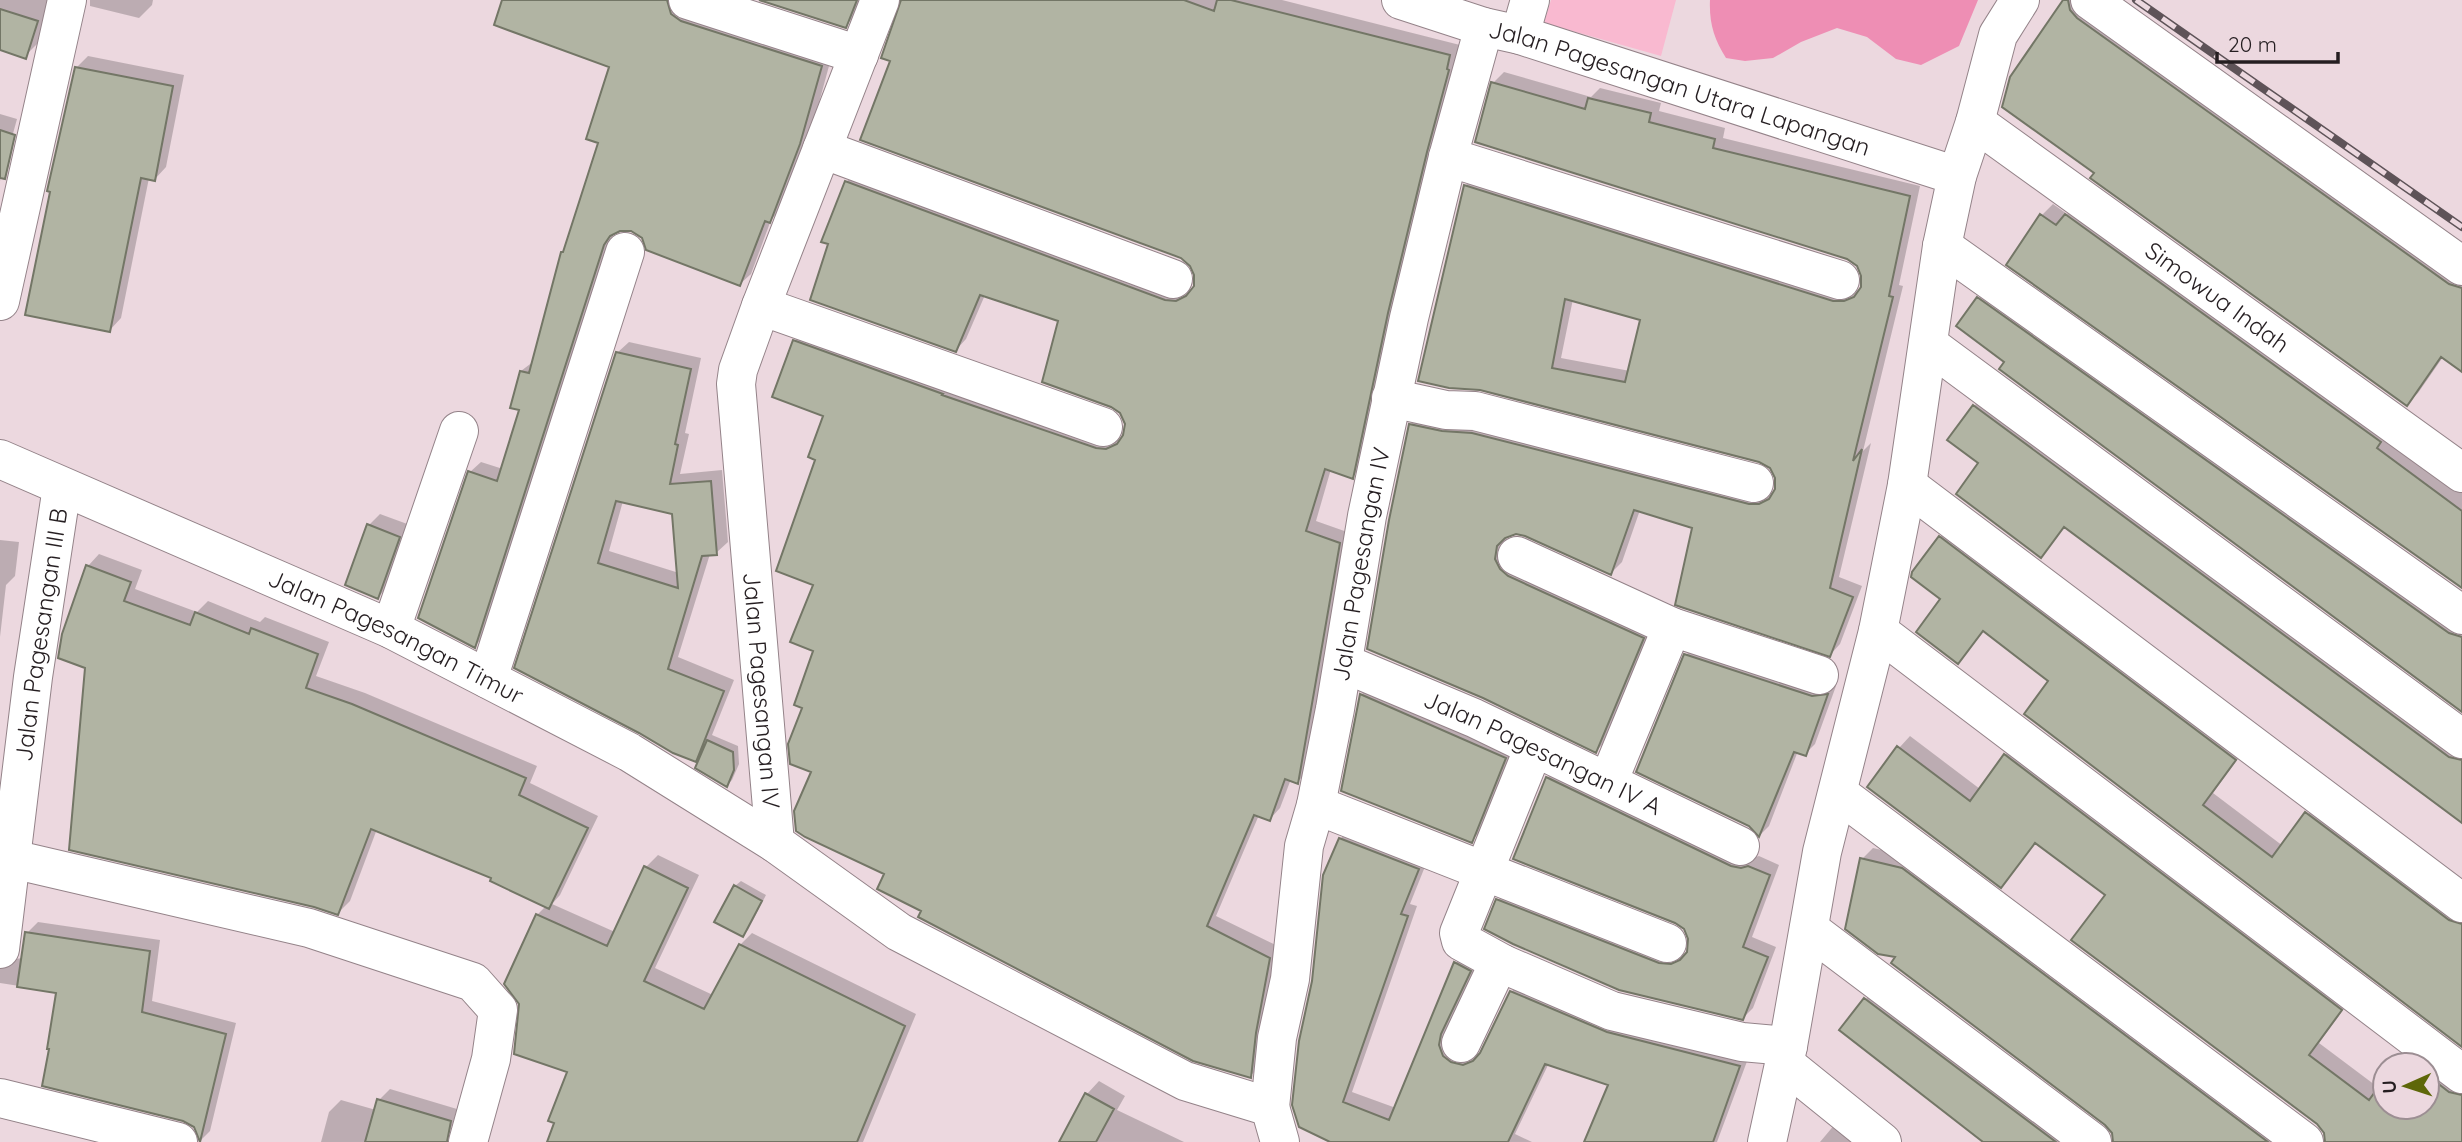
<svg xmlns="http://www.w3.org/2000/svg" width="2462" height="1142" font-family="Quicksand,sans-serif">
<rect width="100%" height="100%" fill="#ecd8df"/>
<path fill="#f9b9d0" d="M1551,0H1676L1661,56L1544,23Z"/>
<path fill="#ee8eb4" d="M1710,0H1978L1959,46L1921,65L1896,59L1867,37L1837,28L1801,42L1773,58L1745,61L1726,58C1714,39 1709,23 1710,0Z"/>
<path fill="#0003" fill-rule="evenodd" d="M0,0H50L38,43L25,56L0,49Z
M90,0H153L152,5L139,18L90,6Z
M504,0H680L832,55L811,132L780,210L771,220L751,274L740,284L633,230L619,229L614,233L485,635L475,646L470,472L481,462L503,469L521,409V371L534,361L600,142L611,66Z
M765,0H862L856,15L845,26Z
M918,0H1282L1460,45L1363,466L1352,477L1331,469L1316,521L1350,533L1308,772L1297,782L1291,779L1280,808L1270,819L1259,815L1216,916L1280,947L1261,1066L1250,1076L924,910L887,873L814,771L805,707L815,650L817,459L825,415L794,341L805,331L1107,438L1118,439L1125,436L1126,423L1121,412L1060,320L985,295L966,339L956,350L846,182L857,171L1177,289L1188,291L1194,288L1196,274L1192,264Z
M2065,0H2083L2462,273V370L2443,357L2418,393L2406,404L2096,172Z
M88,56L184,75L166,167L155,179L149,178L121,318L110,330L76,68Z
M1504,72L1591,97L1600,88L1661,103L1659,111L1725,128L1723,138L1920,186L1899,285L1903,286L1863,451L1871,443L1839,577L1862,586L1840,644L1830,655L1694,526L1640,510L1622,562L1611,573L1527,534L1515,532L1507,535L1505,546L1653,627L1607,740L1596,751L1410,425L1421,414L1760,494L1775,492L1777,476L1771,467L1760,460L1481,388L1465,186L1476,175L1845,291H1856L1861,289L1863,276L1858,265L1847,258L1493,83ZM1573,299L1642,319L1630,371L1561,358Z
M0,114L17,119L0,181Z
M2053,204L2067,214L2077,204L2462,485V586L2042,215Z
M1989,287L2462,622V710L2006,362L1978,299Z
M629,342L701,358L685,433L689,434L680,474L722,470L728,542L716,553L710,554L678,657L734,680L712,735L738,746L739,764L732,780L727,785L704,752L695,760L517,667L617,353ZM623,501L674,513L679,573L609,551Z
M1986,394L2462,746V821L2065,526L2040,556L1980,463L1950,440L1974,406Z
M380,514L410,525L389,586L378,597L369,525Z
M1951,526L2246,748L2213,793L2283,846L2318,802L2462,910V1044L2051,680L1984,630L1958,662L1943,599L1940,537Z
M0,540L19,542L15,576L6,585L0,637Z
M99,554L142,570L135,589L197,612L208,601L260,622L265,617L329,642L316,676L365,693L537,766L530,783L598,816L560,895L552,904L615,932L646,867L658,855L699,875L655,968L713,995L740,945L752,933L916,1014L863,1142H549L569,1071L537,915L546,906L494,877L377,829L350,901L338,913L87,666L88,566Z
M1696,645L1823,687L1836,686L1815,744L1805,754L1798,751L1769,826L1760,835L1686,655Z
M1373,683L1516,746L1483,829L1471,841L1361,695Z
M1910,736L1980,789L2005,755L2016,744L2352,998L2319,1043L2379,1088L2385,1081V1107H2427V1065H2397L2414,1046L2462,1081V1142H2327L2325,1132L2107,895L2036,842L2001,885L1899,748Z
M1557,768L1752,858L1759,856L1779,865L1752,937L1776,947L1753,1008L1743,1018L1498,900L1508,890L1670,954L1682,955L1689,952L1690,939L1685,928L1547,778Z
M1351,828L1428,859L1410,904L1417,906L1352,1092L1396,1108L1456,963L1466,953L1480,961L1474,1055L1483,1052L1511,992L1522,982L1749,1056L1717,1142H1586L1610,1084L1549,1063L1515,1134L1532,1142H1333L1313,982L1325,876L1340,839Z
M1873,848L1913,857L2294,1142H2115L2114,1133L2106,1123L1898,956L1862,859Z
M741,881L766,895L748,930L742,935L735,886Z
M38,922L160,940L152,1001L236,1023L210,1131L201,1140L195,1125L58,992L0,983V956L10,960L22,958L27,933Z
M1876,987L2082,1142H1985L1841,1029Z
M1099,1081L1125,1096L1117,1110L1184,1142H1061L1087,1094Z
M390,1089L457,1109L447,1142H321L329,1112L341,1100L376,1110L379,1100Z
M1841,1117L1872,1142H1820Z"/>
<path fill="#b1b4a3" stroke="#737666" stroke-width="2" fill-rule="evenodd" d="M502,0H667L671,14L681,21L822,66L800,144L770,223L765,221L740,286L646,250L642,238L631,231H620L610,236L604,245L475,648L418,618L468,471L497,481L519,410L510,408L520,371L529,373L561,252H563L598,143L586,139L609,67L494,25Z
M759,0H857L846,28Z
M901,0H1184L1214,11L1217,0H1231L1450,55L1447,69L1449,70L1427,152L1388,313L1353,479L1325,469L1306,531L1340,543L1298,784L1285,779L1270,821L1254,815L1207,926L1270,958L1256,1033L1251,1078L1193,1061L918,917L921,911L877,889L884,874L805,837L796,831L794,811L811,772L790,764L788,744L802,708L794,705L813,651L790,642L813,585L776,571L815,460L808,457L823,416L772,397L793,340L943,394L942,395L1096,448L1106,449L1117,444L1123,435L1125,424L1120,413L1111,407L1042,382L1058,321L980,295L956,352L810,300L828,244L821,242L845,181L1165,300L1176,301L1186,296L1194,286V275L1190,266L1181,258L860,140L890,61L881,58Z
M2063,0H2068L2070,10L2077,18L2449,284L2462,288V372L2441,357L2407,406L2090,178L2094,173L2002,107L2010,77Z
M0,9L38,21L26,59L0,50Z
M75,67L173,86L155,181L141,178L110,332L25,315L50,192L47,191Z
M1491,82L1585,109L1588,98L1651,113L1649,122L1715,139L1713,148L1910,196L1889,296L1893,297L1853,461L1862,449L1830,588L1853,597L1830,657L1675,605L1692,528L1634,510L1611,575L1525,536L1516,534L1505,538L1497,546L1495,559L1500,569L1508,576L1644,638L1596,753L1483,698L1367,649L1389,520L1409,424L1442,431L1472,433L1749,504H1759L1769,499L1775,489V478L1770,468L1759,462L1480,390L1449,388L1418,381L1464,185L1833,301H1844L1854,297L1861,287V276L1857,266L1847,259L1475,142ZM1565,299L1640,320L1625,382L1552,368Z
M0,130L15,135L5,179L0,178Z
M2040,214L2056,225L2065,214L2381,442L2377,448L2462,511V588L2006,265Z
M1977,297L2449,633L2462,637V712L1999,369L2004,362L1956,326Z
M616,352L691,369L675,444L678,445L670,484L711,481L717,555L702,556L668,669L724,691L696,762L673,753L639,733L514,668ZM616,501L672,514L678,588L598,563Z
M1973,405L2449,757L2462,760V823L2064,527L2041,558L1956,494L1978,463L1947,440Z
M367,524L400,537L378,599L345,585Z
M1939,536L2236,760L2203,805L2272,857L2305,812L2449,920L2462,924V1047L2024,714L2048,681L1983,631L1958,664L1916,632L1940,599L1911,577L1912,572Z
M86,565L131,582L124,601L190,625L195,612L249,634L251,628L318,654L306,688L352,704L526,778L519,795L588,828L549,909L490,881L491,878L371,829L338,915L314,907L69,850L85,668L58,658L62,634Z
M1684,654L1812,696L1828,694L1806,756L1794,752L1759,837L1749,826L1636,772Z
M1360,694L1506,758L1472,843L1341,791Z
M707,740L733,752L734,770L727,787L695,768Z
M1897,746L1970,801L2004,754L2342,1010L2309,1055L2369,1100L2385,1078V1107H2427V1075L2449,1092L2462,1095V1142H2325L2324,1133L2317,1124L2071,940L2105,895L2035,843L2001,888L1867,787Z
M1546,777L1731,866L1741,868L1748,866L1770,875L1743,947L1768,957L1743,1020L1619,990L1513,944L1484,929L1496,899L1659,963L1671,964L1680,960L1687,952L1688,939L1684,929L1675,923L1513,859Z
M1339,838L1419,869L1401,914L1408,916L1343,1102L1389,1120L1454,962L1471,971L1441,1034L1439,1045L1443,1056L1451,1062L1463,1065L1473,1061L1480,1053L1510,991L1607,1032L1740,1066L1713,1142H1584L1608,1085L1545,1064L1508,1142H1330L1299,1127L1292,1105L1299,1041L1312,981L1323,875Z
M1860,858L1902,868L2268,1142H2113L2112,1133L2105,1125L1891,963L1895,957L1878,954L1845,929Z
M644,866L688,888L644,981L704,1009L739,944L905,1026L857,1142H547L554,1123L548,1121L567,1072L514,1054L519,1004L504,984L536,914L607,946Z
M734,885L762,901L743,937L714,922Z
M25,932L150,951L142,1012L226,1034L200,1142L194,1127L183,1121L42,1086L49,1049H47L56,993L17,987Z
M1864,998L2056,1142H1983L1839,1030Z
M1085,1093L1114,1109L1096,1142H1059Z
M377,1099L451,1121L447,1142H365Z"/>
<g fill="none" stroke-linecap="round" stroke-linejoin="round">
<defs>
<g id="minor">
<path d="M688,0L859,55"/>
<path id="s1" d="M880,0L761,306L738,370L736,384L775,843L899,932L1185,1081L1270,1107L1280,1142"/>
<path id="s2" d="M1401,0L1484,27L1520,35L1957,176"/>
<path d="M2090,0L2462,266"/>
<path d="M1520,35L1530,0"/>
<path id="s3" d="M1975,122L2462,473"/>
<path d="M822,149L1173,279"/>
<path d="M1448,157L1840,280"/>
<path d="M1942,246L2462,615"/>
<path d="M0,301L67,0"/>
<path d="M761,306L1103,427"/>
<path d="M1928,344L2462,739"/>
<path d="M1391,398L1446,410L1475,411L1754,483"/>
<path id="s4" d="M0,459L391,629L629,752L775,843"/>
<path d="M1907,485L2462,903"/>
<path d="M1517,556L1672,627"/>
<path d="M391,629L459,431"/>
<path d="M1878,631L2462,1074"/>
<path id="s5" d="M1343,663L1474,718L1740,846"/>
<path d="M488,679L625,252"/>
<path d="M1534,747L1459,933L1461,941L1503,964L1612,1011L1742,1042L1788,1046"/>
<path d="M1608,782L1672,627L1819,675"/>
<path d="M1838,793L2304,1142"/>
<path d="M1316,805L1667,943"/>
<path d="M12,859L309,928L473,982L498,1010L491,1059L468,1142"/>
<path d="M1809,929L2092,1142"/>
<path id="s6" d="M0,949L33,677L62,487"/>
<path d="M1461,1043L1494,973L1503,964"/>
<path d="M1784,1063L1882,1142"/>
<path d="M0,1098L178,1142"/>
<path id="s7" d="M1270,1107L1277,1038L1290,979L1304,846L1316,805L1335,709L1367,516L1409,318L1448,157L1484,27"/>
<path d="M1767,1142L1788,1046L1822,852L1878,631L1907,485L1942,246L1957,176L1975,122L1998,35L2020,0"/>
</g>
</defs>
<use href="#minor" stroke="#948389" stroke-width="40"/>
<use href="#minor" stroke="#fff" stroke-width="38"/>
<defs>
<path id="rail" d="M2136,0L2462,227"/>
</defs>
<use href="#rail" stroke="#5e5358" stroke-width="8"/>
<use href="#rail" stroke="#ecd8df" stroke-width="5" stroke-dasharray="16" stroke-linecap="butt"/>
</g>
<g text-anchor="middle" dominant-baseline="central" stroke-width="5" stroke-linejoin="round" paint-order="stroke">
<g font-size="24" fill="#251e21" stroke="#ecd8df">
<text stroke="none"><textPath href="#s2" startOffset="292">Jalan Pagesangan Utara Lapangan</textPath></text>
<text stroke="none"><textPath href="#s3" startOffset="299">Simowua Indah</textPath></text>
<text stroke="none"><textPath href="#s7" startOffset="551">Jalan Pagesangan IV</textPath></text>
<text stroke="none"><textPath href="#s6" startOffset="317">Jalan Pagesangan III B</textPath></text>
<text stroke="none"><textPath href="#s4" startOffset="434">Jalan Pagesangan Timur</textPath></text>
<text stroke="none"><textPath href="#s1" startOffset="718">Jalan Pagesangan IV</textPath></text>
<text stroke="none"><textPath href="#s5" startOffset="219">Jalan Pagesangan IV A</textPath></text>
</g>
</g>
<g transform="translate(2406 1086) rotate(267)"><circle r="33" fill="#ecd8df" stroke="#9c8e93" stroke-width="2"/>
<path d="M0-5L12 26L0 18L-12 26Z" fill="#5e6709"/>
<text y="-10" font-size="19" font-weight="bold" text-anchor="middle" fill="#251e21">U</text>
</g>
<path d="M2217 52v10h121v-10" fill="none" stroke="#251e21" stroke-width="3.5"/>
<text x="2228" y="52" font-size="21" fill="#251e21" stroke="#ecd8df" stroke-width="5" paint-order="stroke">20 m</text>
</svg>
